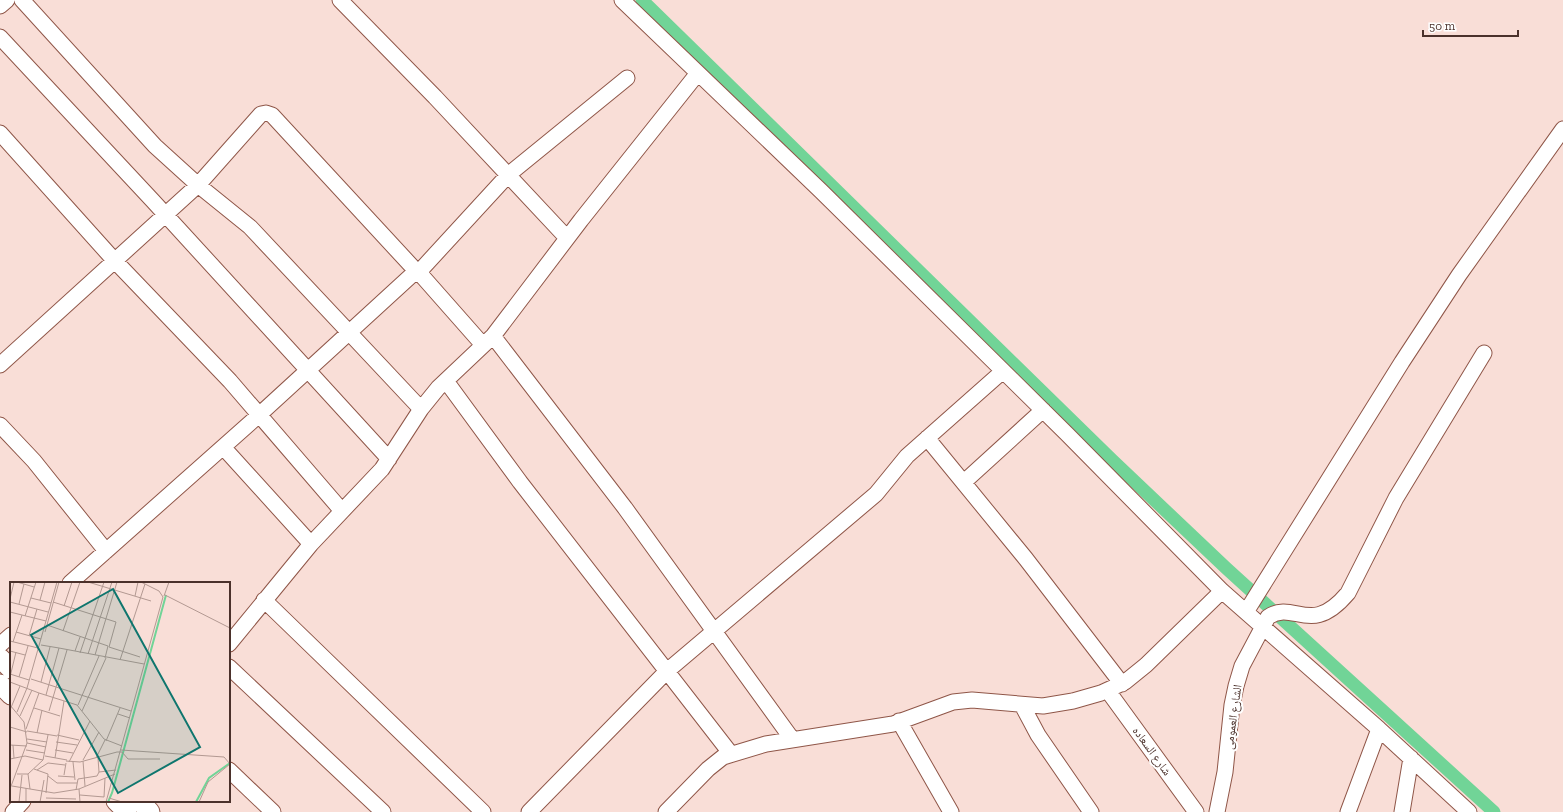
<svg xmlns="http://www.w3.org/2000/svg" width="1563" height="812" font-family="'Zilla Slab','Noto Naskh Arabic',serif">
<rect width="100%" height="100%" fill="#f9ded7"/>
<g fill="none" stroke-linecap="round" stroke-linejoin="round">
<path stroke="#71d497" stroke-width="13" d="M642,0L1112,460L1226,568L1494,812"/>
<defs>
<path id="minor" d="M22,0L155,146L198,185L250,227L421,409
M340,0L435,97L567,238
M622,0L821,191L1067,434L1222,591L1379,729L1469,812
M0,6L7,0
M0,37L153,201L389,459
M0,133L114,260L230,381L342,511
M493,336L625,508L792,739
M0,365L198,185L261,114L266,113L272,115L418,273L508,175L627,78
M446,381L520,482L731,754
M0,425L34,461L106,551
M927,438L1026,559L1122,684
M223,447L311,544
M964,482L1043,410
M70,583L259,415L414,273H418L423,277L483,345
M264,600L483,812
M1246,612L1402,362L1459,275L1563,129
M229,644L311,544L382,469L421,409L438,388L493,336L581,220L698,73
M0,645L11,635
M229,667L383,812
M1108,691L1196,812
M1022,705L1038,735L1091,812
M899,721L951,812
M229,770L273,812
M13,812L23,801
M529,812L667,671L876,494L907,456L1003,371
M666,812L708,769L723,757L766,744L893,724L953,702L972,700L1043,706L1073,701L1101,693L1125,682L1146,665L1222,591
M1217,812L1225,772L1232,705L1236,686L1242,666L1268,617C1295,599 1310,638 1348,593L1396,498L1484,353
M1348,812L1379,729
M1402,812L1411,758"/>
<path id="tertiary" d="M0,658L11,669
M0,684L11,695
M116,801L127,812
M140,801L150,812"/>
</defs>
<use href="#minor" stroke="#8f5648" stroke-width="17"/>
<use href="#tertiary" stroke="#8f5648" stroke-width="21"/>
<use href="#minor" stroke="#fff" stroke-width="15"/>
<use href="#tertiary" stroke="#fff" stroke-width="19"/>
</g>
<g text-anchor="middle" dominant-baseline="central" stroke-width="4" stroke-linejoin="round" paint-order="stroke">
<g font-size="12" fill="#4b312b" stroke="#fff">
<text transform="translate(1233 717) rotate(-82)">الشارع العمومى</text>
<text transform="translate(1152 751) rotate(54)">شارع السعاده</text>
</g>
</g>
<g transform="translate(10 582)">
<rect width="220" height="220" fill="#f9ded7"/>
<path fill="none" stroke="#71d497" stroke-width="2" d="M98,220L102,211L156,13M186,220L199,196L220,181"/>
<path fill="none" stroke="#b39992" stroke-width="1" d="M7,0L24,5M78,0L141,19M155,13L220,46M125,14L128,0M154,14L159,0M21,16L41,21M0,17L4,0M30,18L35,0M0,20L38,30M43,20L106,40L99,65L130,75M9,22L14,2M54,24L62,0M0,30L36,39M15,34L26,0M37,43L98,64L95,76M53,49L70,0M6,50L31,57M35,50L49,0M19,54L27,27M0,59L28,66M3,60L12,33M31,63L49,66M0,69L15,73M65,69L70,55M70,71L94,0M78,72L102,0M85,73L107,0M110,78L135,2M0,92L19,98M0,95L6,70M9,95L18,64M21,97L121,129M0,100L29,111L16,147M31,100L40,65M29,111L67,123L94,157L112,164M36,113L49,66L134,82M0,123L14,140L17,161L0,207M68,123L89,74M24,126L50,134M0,128L10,104M39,129L57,68M72,129L96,76M7,130L17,106L47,0M108,132L120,136M10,134L22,108M0,145L17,150M17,149L47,154M27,151L32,128M47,153L69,158M17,157L37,160M96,159L110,126M46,160L67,163M17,161L36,165M0,163L17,164M3,163L4,176M16,168L35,171M45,168L63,171M111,168L214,175L220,182M35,174L57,178M45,176L54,119M86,176L95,158M88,176L89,190L106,188M0,177L15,174L33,178M73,178L89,150M56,179L70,180L107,170H112L118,177H150M73,179L75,204M59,180L80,139M63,180L65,198M24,187L38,192L36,211M27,188L38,181L55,183M7,192H18L33,178L38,153M18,192L20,207M54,193L56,181M38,194L47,201H67M48,194L64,195M2,204L44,211L69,207L105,192M16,206V220M69,207L70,220M66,208L68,197L87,194L89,190M70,213L94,215L95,196M36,216L66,217M99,216L112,220M9,220L12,193M30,220L34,198M96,220L153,15L149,9L131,0M189,220L198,200L220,182"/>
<path fill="#0f766e" fill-opacity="0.15" stroke="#0f766e" stroke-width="2" d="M103,7L190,165L108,211L21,53Z"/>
<rect width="220" height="220" fill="none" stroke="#4b312b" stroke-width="2"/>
</g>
<path d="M1423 30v6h95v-6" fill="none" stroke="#4b312b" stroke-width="2"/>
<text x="1429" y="30" font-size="12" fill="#4b312b" stroke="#ffffff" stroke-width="3" paint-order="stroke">50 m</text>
</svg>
